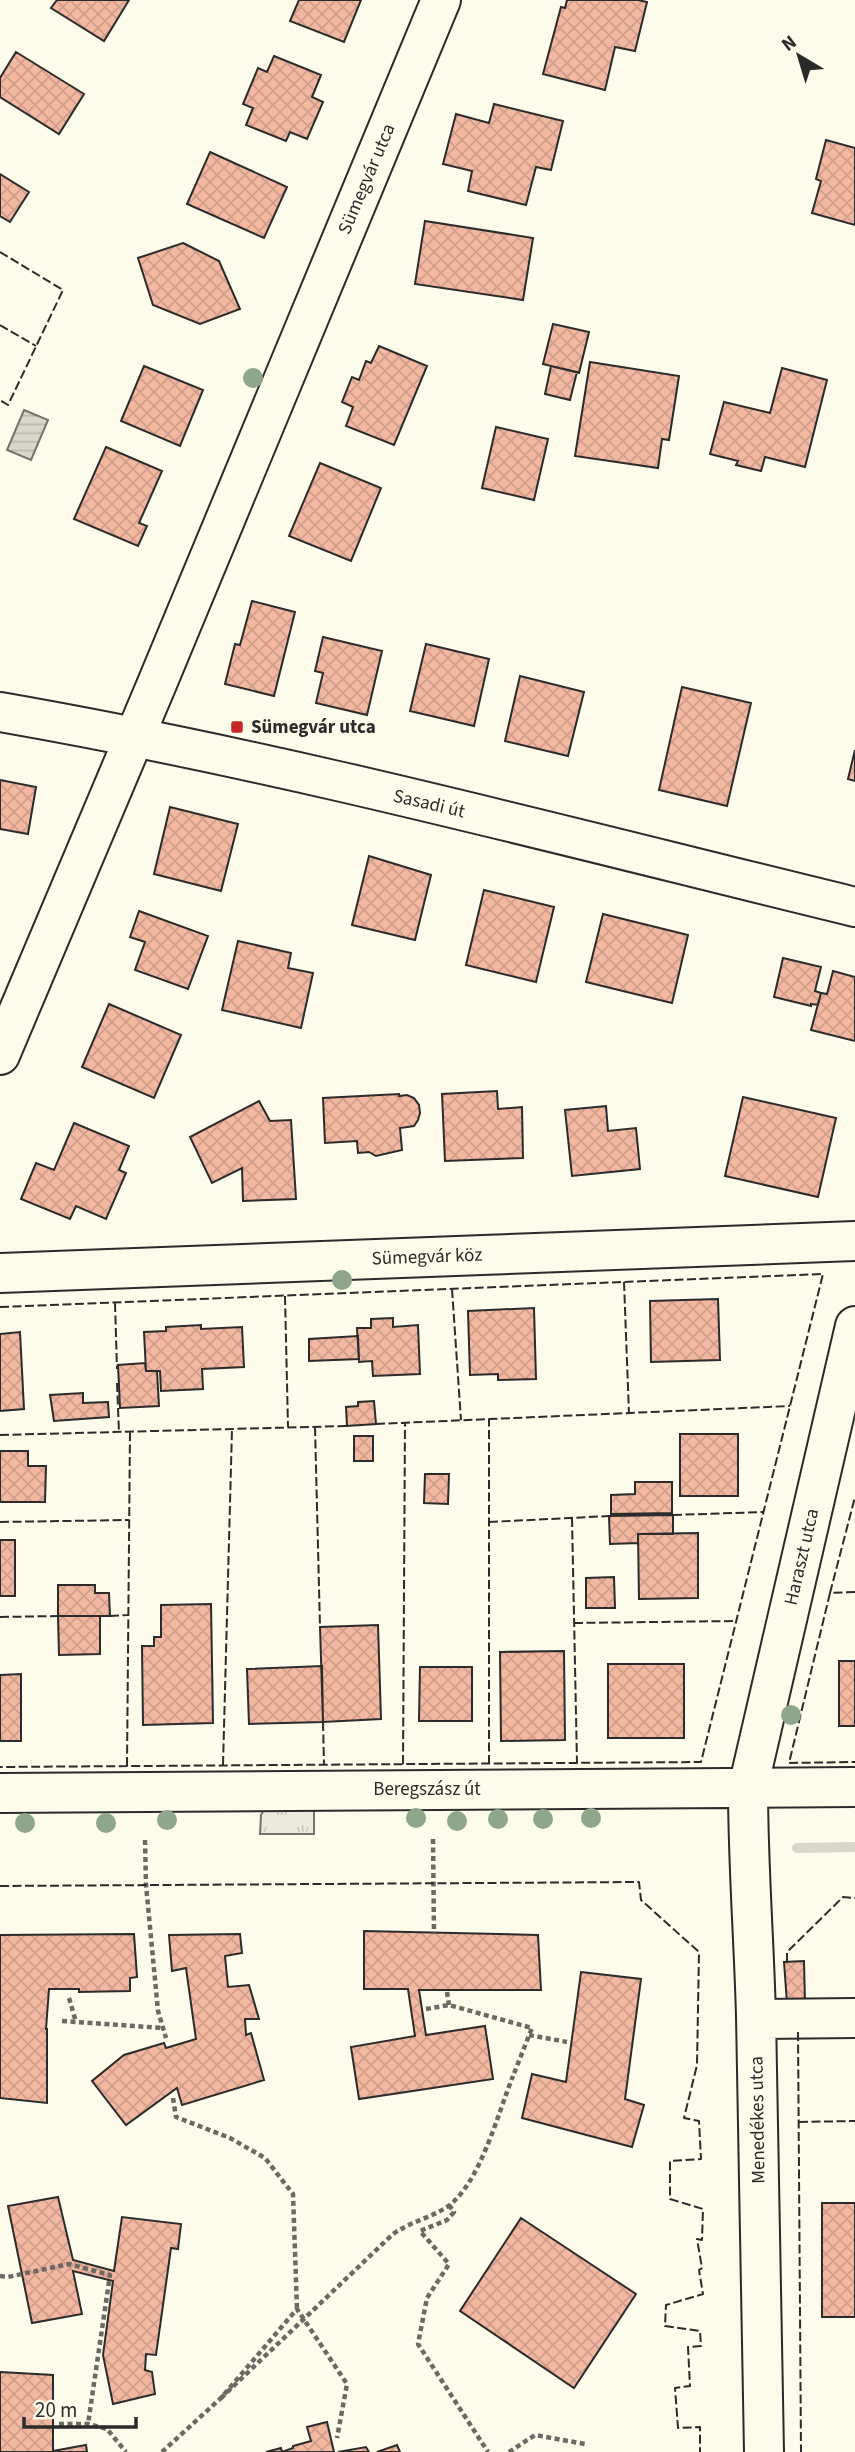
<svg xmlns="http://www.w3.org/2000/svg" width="855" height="2452" font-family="'Source Sans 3',sans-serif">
<defs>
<pattern id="grass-tufts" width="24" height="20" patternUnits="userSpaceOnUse" patternTransform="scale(1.75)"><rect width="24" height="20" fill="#ecebdb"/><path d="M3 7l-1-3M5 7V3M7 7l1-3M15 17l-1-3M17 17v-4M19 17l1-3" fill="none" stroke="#cbcabc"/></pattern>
<pattern id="water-rules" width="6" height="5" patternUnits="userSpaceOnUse" patternTransform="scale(1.75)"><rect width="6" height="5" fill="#d8d7c9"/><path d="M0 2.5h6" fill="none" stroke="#bab9ad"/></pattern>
<pattern id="building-cross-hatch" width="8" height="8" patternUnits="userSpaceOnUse" patternTransform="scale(1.75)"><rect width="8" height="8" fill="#f2b8a0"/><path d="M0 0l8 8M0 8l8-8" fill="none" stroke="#d09e8a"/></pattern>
</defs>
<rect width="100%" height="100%" fill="#fdfbea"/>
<path fill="url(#grass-tufts)" stroke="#74746e" stroke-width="2" d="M265,1808L314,1809V1834H260L261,1815Z"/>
<path fill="url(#water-rules)" stroke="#74746e" stroke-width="2" d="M24,410L48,420L31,460L7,450Z"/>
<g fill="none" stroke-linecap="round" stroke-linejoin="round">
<path stroke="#d8d7c9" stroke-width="10" d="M797,1848L855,1847"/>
</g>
<path fill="url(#building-cross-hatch)" stroke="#2b2b2b" stroke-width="2" d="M57,0H129L104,41L51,8Z
M299,0H361L344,42L290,21Z
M567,0H638L647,2L635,51L615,47L605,90L543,74L561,7L565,8Z
M16,52L84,94L59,134L0,97V78Z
M274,56L321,75L312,97L323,102L307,139L290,132L286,141L246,125L253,108L243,104L258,68L267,72Z
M494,104L563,121L551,170L536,167L526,205L468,191L472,171L443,164L456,114L489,123Z
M826,140L855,148V225L812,213L821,181L816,179Z
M210,152L287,187L264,238L187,204Z
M0,174L29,192L10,222L0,216Z
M425,221L533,238L523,300L415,284Z
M183,243L219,261L240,309L200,324L153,305L138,258Z
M553,324L589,332L579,373L543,364Z
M379,346L427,366L394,445L346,426L353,407L342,402L352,377L359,380L366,361L371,363Z
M590,362L679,376L669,440L662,439L658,468L575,456Z
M144,366L203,390L180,446L121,421Z
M551,366L577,372L570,400L545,394Z
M782,368L827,380L805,467L765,457L761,471L736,465L738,461L710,454L724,402L770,413Z
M496,427L548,439L534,500L482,488Z
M106,447L162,471L139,523L147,526L138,546L74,519Z
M320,463L381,488L351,561L289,536Z
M252,601L295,612L274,696L225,684L235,644L240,645Z
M323,637L382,651L367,715L316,703L323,673L315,671Z
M426,644L489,659L474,726L410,711Z
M520,676L584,692L568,756L505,741Z
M682,687L751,703L727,806L659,790Z
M855,750V781L848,779Z
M0,780L36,787L28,834L0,829Z
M170,807L238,824L221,891L154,874Z
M369,856L431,875L415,940L352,925Z
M484,890L554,907L536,982L466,965Z
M139,911L208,936L188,989L135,970L145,942L130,937Z
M603,914L688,935L672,1003L586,982Z
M238,941L291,953L288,968L313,973L301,1028L222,1010Z
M783,958L821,967L815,991L821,993L818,1005L811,1004V1006L774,997Z
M833,971L855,977V1041L811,1030L821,993L827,994Z
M109,1004L181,1035L154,1098L82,1067Z
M497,1091L498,1109L522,1107L523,1158L445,1161L442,1094Z
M399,1094V1096L407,1095L414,1098L419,1105L420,1113L418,1120L414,1126L400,1128L402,1150L376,1156L369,1152L358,1153L357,1141L325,1143L323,1098Z
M743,1097L836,1118L818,1197L725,1176Z
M259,1101L270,1121L291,1120L296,1199L243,1201L242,1168L212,1183L190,1137Z
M606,1106L608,1131L636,1128L640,1169L572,1176L565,1110Z
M74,1123L129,1146L119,1170L126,1173L106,1219L76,1206L70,1219L21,1199L36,1163L54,1170Z
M718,1299L720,1360L651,1362L650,1301Z
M534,1308L536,1379L498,1380V1374L470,1375L468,1311Z
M393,1318V1327L418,1325L420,1374L373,1376L372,1361L359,1362L357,1328H371V1319Z
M201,1325V1329L242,1327L244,1367L202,1369L203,1389L161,1391L160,1371H146L144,1332L166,1331V1327Z
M20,1332L24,1409L0,1411V1334Z
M358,1336L359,1359L309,1361V1339Z
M145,1363L146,1371H157L159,1406L120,1408L118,1365Z
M83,1393V1403L108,1402L109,1417L54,1421L50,1395Z
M374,1401L376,1424L347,1426L346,1407L358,1406V1402Z
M680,1434H738V1496H680Z
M354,1436H373V1461H354Z
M0,1451H28V1466H46L45,1502H0Z
M425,1474H449L448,1504L424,1503Z
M635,1482H672V1513L611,1514V1495L635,1494Z
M673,1515V1534H638V1543L610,1544L609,1516Z
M698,1533V1598L639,1599L638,1534Z
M0,1540H15V1596H0Z
M614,1577L615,1608H586V1578Z
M58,1585H95V1593H109L110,1616H58Z
M211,1604L213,1723L143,1725L142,1646H154V1637H161V1605Z
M58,1616H100V1654L59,1655Z
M378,1625L381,1719L323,1722L320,1627Z
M564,1651L565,1740L501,1741L500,1652Z
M839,1661H855V1726H839Z
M608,1664H684V1738H608Z
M322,1666L323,1722L249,1724L247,1669Z
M420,1667H472V1721H419Z
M21,1674V1741H0V1675Z
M364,1931L538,1935L541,1990H419L426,2035L485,2026L493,2079L359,2099L351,2047L415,2036L408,1989H364Z
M134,1934L137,1977L130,1978V1991L79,1992V1989H49L46,2029H47V2103L0,2098V1935Z
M240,1934L242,1953L225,1956L228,1987L249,1985L259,2019H245L246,2035L251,2033L264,2080L182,2105L177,2088L126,2125L92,2081L124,2055L164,2043L166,2048L196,2039L186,1968L172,1971L169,1935Z
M804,1961L805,2002L787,2003L784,1962Z
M581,1972L641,1979L625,2099L644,2105L632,2147L522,2118L532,2074L566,2082Z
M58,2197L73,2260L114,2271L122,2217L181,2224L178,2249L171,2248L156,2355L146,2354L145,2370L152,2372L155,2394L113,2404L103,2355L113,2281L73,2271L82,2314L32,2323L8,2206Z
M822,2203H855V2317H822Z
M521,2218L636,2294L574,2388L460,2311Z
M0,2372L53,2375V2451L86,2445L87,2452H0Z
M327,2422L334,2452H266L281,2448L282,2452L293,2448V2446L311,2441L307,2427Z
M397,2445L400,2452H377Z
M366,2447L369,2452H338Z"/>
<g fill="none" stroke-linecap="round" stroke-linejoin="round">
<defs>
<path id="minor" d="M0,712C288,762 571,838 855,907
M0,1055L156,686L441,0
M0,1273L855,1241
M0,1793L855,1787
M756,2019L855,2018
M764,2452C761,2307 759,2161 756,2016C754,1940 748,1864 748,1788L855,1326"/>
</defs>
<use href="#minor" stroke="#2b2b2b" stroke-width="42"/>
<path stroke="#6a6964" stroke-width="4.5" stroke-dasharray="5 3.5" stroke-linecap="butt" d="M433,1839L434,1933
M145,1840L146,1885L158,2011L166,2038
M447,1992L449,2005
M69,1998L76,2022
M426,2009L449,2005L532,2028L513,2076
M62,2021L163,2028
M529,2035L567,2042
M173,2098L176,2117L230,2138L265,2158L293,2194L297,2309
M449,2205L454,2212L447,2220L420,2231L449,2264L427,2298L418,2344L488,2452
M0,2276L8,2277L69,2264L110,2275L88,2424
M59,2424H88L107,2429L126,2452
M162,2452L221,2398L297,2309L347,2384L337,2438
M509,2452L535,2435L585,2444"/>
<use href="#minor" stroke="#fdfbea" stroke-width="38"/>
<path stroke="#6a6964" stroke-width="4.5" stroke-dasharray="5 3.5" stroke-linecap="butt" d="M221,2398L393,2234C410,2222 430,2218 447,2207C480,2184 498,2113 513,2076"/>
<path stroke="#2b2b2b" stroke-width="2" stroke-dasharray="9 3.5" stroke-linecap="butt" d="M0,252L63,290L8,405L0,400
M0,325L36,346
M624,1282L629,1414
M452,1289L461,1420
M285,1296L288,1427
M115,1303L117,1369
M0,1307L823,1274L701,1762L0,1767
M117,1383L119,1433
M376,1424L790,1406
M315,1427L320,1627
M0,1435L347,1426
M673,1515L764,1512
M572,1518L577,1763
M0,1522L129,1520
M489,1522L609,1516
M855,1592L830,1593L789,1763L855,1762
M830,1593L855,1497
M110,1616L128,1615
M0,1617L58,1616
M574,1623L737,1621
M323,1722L324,1764
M403,1764L405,1422
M489,1764V1419
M223,1765L232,1429
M127,1766L130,1432
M0,1886L639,1882L641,1900L699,1952L697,2065L684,2118L699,2121L701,2159L670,2161V2199L703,2209L702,2240L697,2239L702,2268L699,2270L703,2294L666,2305L665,2326L700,2331L701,2346L688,2347L690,2386L675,2388L678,2428L700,2427V2452
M787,1962V1952L843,1897L855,1898
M798,2032L801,2452
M799,2122L855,2121"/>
</g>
<g fill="#8ea78a">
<circle cx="253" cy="378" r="10"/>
<circle cx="342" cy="1280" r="10"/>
<circle cx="791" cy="1715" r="10"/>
<circle cx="416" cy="1818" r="10"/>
<circle cx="591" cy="1818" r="10"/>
<circle cx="498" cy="1819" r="10"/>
<circle cx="543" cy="1819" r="10"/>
<circle cx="167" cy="1820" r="10"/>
<circle cx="457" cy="1821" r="10"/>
<circle cx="25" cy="1823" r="10"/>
<circle cx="106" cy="1823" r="10"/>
</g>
<rect fill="#c62828" stroke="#fdfbea" stroke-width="2.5" x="230" y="720" width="14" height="14" rx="3.5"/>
<g text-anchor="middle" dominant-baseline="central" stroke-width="5" stroke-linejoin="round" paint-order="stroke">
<g font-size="19" fill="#2b2b2b" stroke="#fdfbea">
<text transform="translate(367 179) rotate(-67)">Sümegvár utca</text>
<text transform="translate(429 804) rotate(13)">Sasadi út</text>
<text transform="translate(427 1257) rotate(-2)">Sümegvár köz</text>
<text transform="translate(802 1557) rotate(-77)">Haraszt utca</text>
<text x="427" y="1789">Beregszász út</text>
<text transform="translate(758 2120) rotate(-91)">Menedékes utca</text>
</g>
<g font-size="19" font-weight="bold" fill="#2b2b2b" stroke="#fdfbea" text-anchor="start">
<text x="251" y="727">Sümegvár utca</text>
</g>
</g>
<g transform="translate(799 56) rotate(322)" stroke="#fdfbea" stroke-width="5" paint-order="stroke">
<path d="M0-5L12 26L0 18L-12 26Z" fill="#2b2b2b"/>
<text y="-10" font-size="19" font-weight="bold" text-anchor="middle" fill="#2b2b2b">N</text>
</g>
<path d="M24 2417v10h112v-10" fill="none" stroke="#2b2b2b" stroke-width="3.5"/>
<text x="35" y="2417" font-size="21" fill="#2b2b2b" stroke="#fdfbea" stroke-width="5" paint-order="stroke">20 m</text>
</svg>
